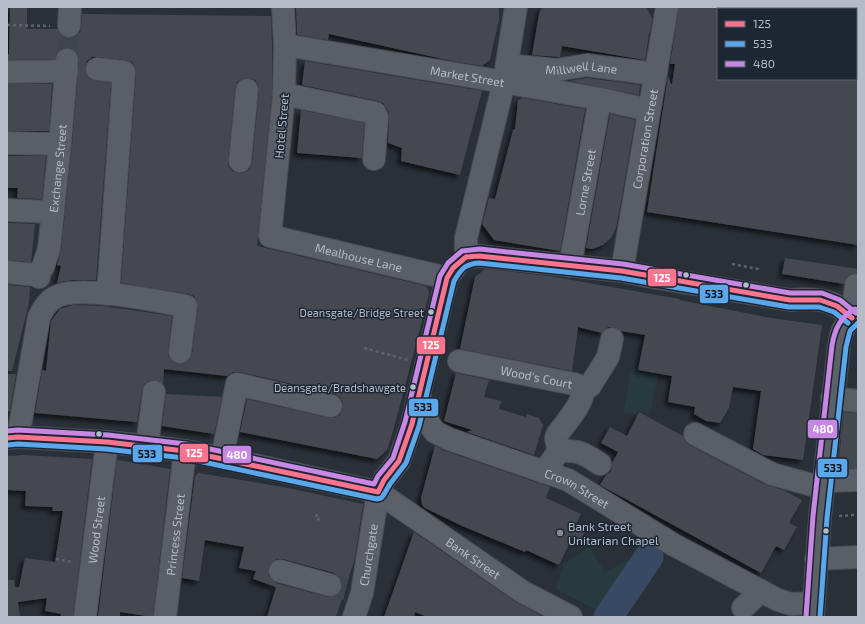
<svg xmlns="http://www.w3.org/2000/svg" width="865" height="624" font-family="'Exo 2',sans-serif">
<defs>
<filter id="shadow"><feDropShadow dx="-3.5" dy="3.5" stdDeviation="2" flood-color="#0009"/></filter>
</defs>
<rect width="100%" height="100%" fill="#2a3038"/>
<path fill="#273a3e" d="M632,368L657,373L658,376L650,413L638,411L635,415L623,413Z
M589,547L605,572L630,559L647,568L624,607L598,611L556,589L564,564Z"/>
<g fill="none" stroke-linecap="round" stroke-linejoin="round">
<path stroke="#384963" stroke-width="29" d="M608,617L649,557"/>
</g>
<path fill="#444950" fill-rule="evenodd" filter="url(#shadow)" d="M10,7H27V29H57L62,36L69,38L75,37L80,32L81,27L82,14L271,16L272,45V93L257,246L426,286L428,289L429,294L394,428L387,450L377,459L240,432L247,399L329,418H334L340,415L343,408V403L340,397L334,394L240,372H233L227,376L164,369L163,384L155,380L149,381L144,385L142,390L137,422L35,413L42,370L46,371L51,321L60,309L73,305L103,306L172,316L168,350V356L173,362L179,364L185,363L190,359L192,354L198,307L197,301L194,296L189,294L121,283L136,73L135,67L132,62L125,60L98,57H92L87,61L85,67L86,74L90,79L96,81L111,83L96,280H72L57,283L61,266L57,265L61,250L72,145L79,61L78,55L74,50L68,48L62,49L57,53L55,59L7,60V54H9ZM248,78L255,80L258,85L259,91L252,163L250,169L245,172L239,173L232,171L228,166V160L235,88L237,82L242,79Z
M296,7H499V19L490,60L482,66L452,61L329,34L328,40L298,35L297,33Z
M542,7H646L652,18L650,33H649L645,60L562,46L560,57L532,55L539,14Z
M679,7H718V79H858V245L647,212L668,76L671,84H672L675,64H670Z
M305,61L482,91L460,175L401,161L402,148L388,143L389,117L388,111L383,103L378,101L302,85Z
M587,78L640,85L639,95L569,81Z
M7,84H52L49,131H7Z
M522,98L585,109L560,251L494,240L482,224L489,198L495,199L513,130L515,129L518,101Z
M301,110L364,123L362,158L297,153Z
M610,114L635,120L622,196L616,228L611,238L603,245L592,249L586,248Z
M7,156H46L42,199L17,198L18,188H7Z
M7,223L35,224L31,262L7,260Z
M785,258L858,269V273L851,274L846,278L844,284L782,274Z
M485,269L549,276L680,299L679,300L771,318L822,325L803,460L763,455L753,449L761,391L733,387L729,408L720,423L706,421L694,414L695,407L668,402L672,376L638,370L645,335L621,331L614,327H608L602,333L578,327L572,371L460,349L475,277Z
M7,285L30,287L29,303L12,371H7Z
M456,373L489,380L484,397L501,401L499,409L526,417L527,414L539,418L543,425L534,455L467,432L472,430L444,421Z
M7,374H16L10,411H7Z
M166,394L222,397L214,434L162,426Z
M639,412L683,436L685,441L689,445L766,485L783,490L802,500L789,523L797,527L784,550L776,546L761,573L600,485L606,475L611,471L612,463L618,452L601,443L610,427L627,436Z
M844,412L858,413V468H838Z
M435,446L445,451L550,487L546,498L581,514L576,524L586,529L580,541L572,538L559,565L526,550L525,552L462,526L425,508L422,505L421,498Z
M24,455L92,459L73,617H60L61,614L45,611L47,598L18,602L20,617H7V580H14L15,587H19L25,558L55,562L63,511H52L53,507L25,506L26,491L7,490V456Z
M117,460L170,469L153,617L120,612V617H98Z
M198,473L283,487L363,504L355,558L336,617H267L276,587L253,579L256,571L239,568L244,547L205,540L199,581L182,578L195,476ZM277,559H283L334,573L339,577L342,582V589L338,594L333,597H327L276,583L271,579L268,574V568L272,562Z
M414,532L516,602L543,617H427L415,612L414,617H384Z"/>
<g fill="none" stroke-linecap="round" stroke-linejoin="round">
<path stroke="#3f454e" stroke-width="22" stroke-dasharray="22 11" stroke-linecap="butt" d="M67,60L69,26
M330,585L346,589"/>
<defs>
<g id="minor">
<path id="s1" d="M283,7L285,45L284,94L270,236L447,278"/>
<path d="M69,26L70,7"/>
<path id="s2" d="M285,45L504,82L600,99L649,110"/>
<path id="s3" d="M507,65L557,70L587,65L655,74"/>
<path d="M97,69L124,72L108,294"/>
<path d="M7,72L67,71"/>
<path d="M284,94L375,113L377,117L374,159"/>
<path d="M7,143L60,144"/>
<path d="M240,161L247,90"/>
<path d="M7,210L53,212"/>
<path d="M466,257L479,256L622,271L652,277L790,300C805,299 824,298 837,306C842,309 847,314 852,318"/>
<path d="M466,257V238L504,82L516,7"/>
<path id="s4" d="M570,266L600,99"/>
<path id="s5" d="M622,271L667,7"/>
<path d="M7,272L37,275L39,277"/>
<path id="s6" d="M37,275L43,267L49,249L60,144L67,60"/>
<path d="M852,318L856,285"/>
<path id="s7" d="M459,361L574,384L579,386L583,390C584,403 565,423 557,435L556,439L559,451L544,472"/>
<path d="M583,390L590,386L608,357L612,339"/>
<path id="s8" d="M419,393L425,418L435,432L449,439L475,448L568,480L674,545L778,600L791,604L814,603"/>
<path d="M832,398L858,401"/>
<path d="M695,434L772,474L823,488"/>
<path d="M18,437L39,317C44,307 49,299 60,295C87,286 156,301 186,306L180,352"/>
<path d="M147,446L154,392"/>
<path d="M559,451C578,450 584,453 600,464"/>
<path d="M222,458L237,384L331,406"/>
<path d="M824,481L858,480"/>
<path d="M816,559L858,557"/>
<path d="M280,571L330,585"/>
<path d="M743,608L761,591"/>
<path id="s9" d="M85,617L107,442"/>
<path id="s10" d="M165,617L185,451"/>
<path id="s11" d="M354,617L362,593L378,492L384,480L399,461L412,424L447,278L456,266"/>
</g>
<g id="major">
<path id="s12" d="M7,438L18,437L107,442L147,446L185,451L222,458L378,492L523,592L571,617"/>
<path d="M813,617L820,517L839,346C841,333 844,321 858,315"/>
</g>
</defs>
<use href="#minor" stroke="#484c53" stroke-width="24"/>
<use href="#major" stroke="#484c55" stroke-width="24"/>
<path stroke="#5d636a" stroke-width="2.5" stroke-dasharray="3 3" stroke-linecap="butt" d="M7,25L50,26
M732,264L758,269V272
M364,348L408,360
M317,514L316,519L323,520
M839,516L855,515
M56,559L73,562"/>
<use href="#minor" stroke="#5a5e66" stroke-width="22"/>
<use href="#major" stroke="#5c6168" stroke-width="22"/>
<defs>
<path id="bus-1" d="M466,257L479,256L622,271L790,300H820L837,306L852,318
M7,438L18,437L107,442L185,451L378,492
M378,492L384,480L399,461L412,424L447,278L453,268L466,257"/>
<path id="bus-2" d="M8,445L18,444L106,449L184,458L377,499L381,498L383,496L390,484L406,463L419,426L454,281C461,269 465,264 479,263L621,278L789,307H819L834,312L848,323
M820,617L827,518L846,347L850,331L858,323"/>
<path id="bus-3" d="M7,431L18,430L108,435L186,444L374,484L378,476L393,458L405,422L440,276L448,263L462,251L480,249L623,264L790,293H822L840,300L856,313
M806,617L813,516L832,345C835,329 840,317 855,309"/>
</defs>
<use href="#bus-1" stroke="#1d2633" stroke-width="8"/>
<use href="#bus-2" stroke="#1d2633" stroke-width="8"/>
<use href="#bus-3" stroke="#1d2633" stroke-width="8"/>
<use href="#bus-1" stroke="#fc738d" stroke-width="5"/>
<use href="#bus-2" stroke="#5aa8eb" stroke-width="5"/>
<use href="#bus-3" stroke="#c787e3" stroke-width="5"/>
</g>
<g fill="#b4bcc9" stroke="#1d2633" stroke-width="1.5">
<circle cx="686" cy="275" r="3.5"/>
<circle cx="746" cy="285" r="3.5"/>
<circle cx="431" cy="312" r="3.5"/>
<circle cx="413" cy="387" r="3.5"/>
<circle cx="99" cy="434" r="3.5"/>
<circle cx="826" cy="531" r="3.5"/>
</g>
<circle fill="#848b96" stroke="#1d2633" stroke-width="1.5" cx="560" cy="533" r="4"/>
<g text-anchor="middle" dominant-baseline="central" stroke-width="3" stroke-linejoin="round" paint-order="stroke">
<g font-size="11" fill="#b4bcc9" stroke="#1d2633" text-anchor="end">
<text x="424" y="312">Deansgate/Bridge Street</text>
<text x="406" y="387">Deansgate/Bradshawgate</text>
</g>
<g font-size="12" fill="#b4bcc9" stroke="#1d2633">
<text stroke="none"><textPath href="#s3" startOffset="75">Millwell Lane</textPath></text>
<text stroke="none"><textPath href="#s2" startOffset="185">Market Street</textPath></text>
<text transform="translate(281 126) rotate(-85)">Hotel Street</text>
<text stroke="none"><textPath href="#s5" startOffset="134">Corporation Street</textPath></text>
<text stroke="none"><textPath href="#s6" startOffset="110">Exchange Street</textPath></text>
<text stroke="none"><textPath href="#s4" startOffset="85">Lorne Street</textPath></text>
<text stroke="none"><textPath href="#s1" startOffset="321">Mealhouse Lane</textPath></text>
<text stroke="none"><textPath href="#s7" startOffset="79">Wood's Court</textPath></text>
<text stroke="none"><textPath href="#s8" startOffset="196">Crown Street</textPath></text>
<text stroke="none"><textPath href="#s9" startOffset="88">Wood Street</textPath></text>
<text stroke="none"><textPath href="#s10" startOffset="83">Princess Street</textPath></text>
<text stroke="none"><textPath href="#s11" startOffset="64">Churchgate</textPath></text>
<text stroke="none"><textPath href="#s12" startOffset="492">Bank Street</textPath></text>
</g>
<g font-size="12" fill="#b4bcc9" stroke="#1d2633" text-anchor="start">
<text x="568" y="526">Bank Street<tspan x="568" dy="14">Unitarian Chapel</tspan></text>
</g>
</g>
<g stroke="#1d2633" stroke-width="1.5">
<rect x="647" y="268" width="30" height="19" rx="4" fill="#fc738d"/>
<rect x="699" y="284" width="30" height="20" rx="4" fill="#5aa8eb"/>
<rect x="416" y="336" width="30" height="19" rx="4" fill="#fc738d"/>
<rect x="408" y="398" width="31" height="19" rx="4" fill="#5aa8eb"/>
<rect x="807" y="419" width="31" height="20" rx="4" fill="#c787e3"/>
<rect x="179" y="443" width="30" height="20" rx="4" fill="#fc738d"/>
<rect x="132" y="444" width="31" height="19" rx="4" fill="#5aa8eb"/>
<rect x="222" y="445" width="30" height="19" rx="4" fill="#c787e3"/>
<rect x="817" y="458" width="31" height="20" rx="4" fill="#5aa8eb"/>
</g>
<g font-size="11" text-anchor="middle" font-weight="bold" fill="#fff">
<text x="662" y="282">125</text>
<text x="431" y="349">125</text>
<text x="823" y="433">480</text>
<text x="194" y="457">125</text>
<text x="237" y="459">480</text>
</g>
<g font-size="11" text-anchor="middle" font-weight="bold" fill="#111">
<text x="714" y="298">533</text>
<text x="423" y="411">533</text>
<text x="147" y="458">533</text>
<text x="833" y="472">533</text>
</g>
<rect width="865" height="624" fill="none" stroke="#b4bcc9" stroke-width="16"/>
<rect x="717" y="8" width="140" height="72" fill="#1d2633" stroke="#59626f"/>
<rect x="725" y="21" width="20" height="6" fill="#fc738d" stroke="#59626f"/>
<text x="753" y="28" font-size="12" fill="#b4bcc9">125</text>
<rect x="725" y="41" width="20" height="6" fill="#5aa8eb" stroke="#59626f"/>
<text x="753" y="48" font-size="12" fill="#b4bcc9">533</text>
<rect x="725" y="61" width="20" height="6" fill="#c787e3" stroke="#59626f"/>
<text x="753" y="68" font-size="12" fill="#b4bcc9">480</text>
</svg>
